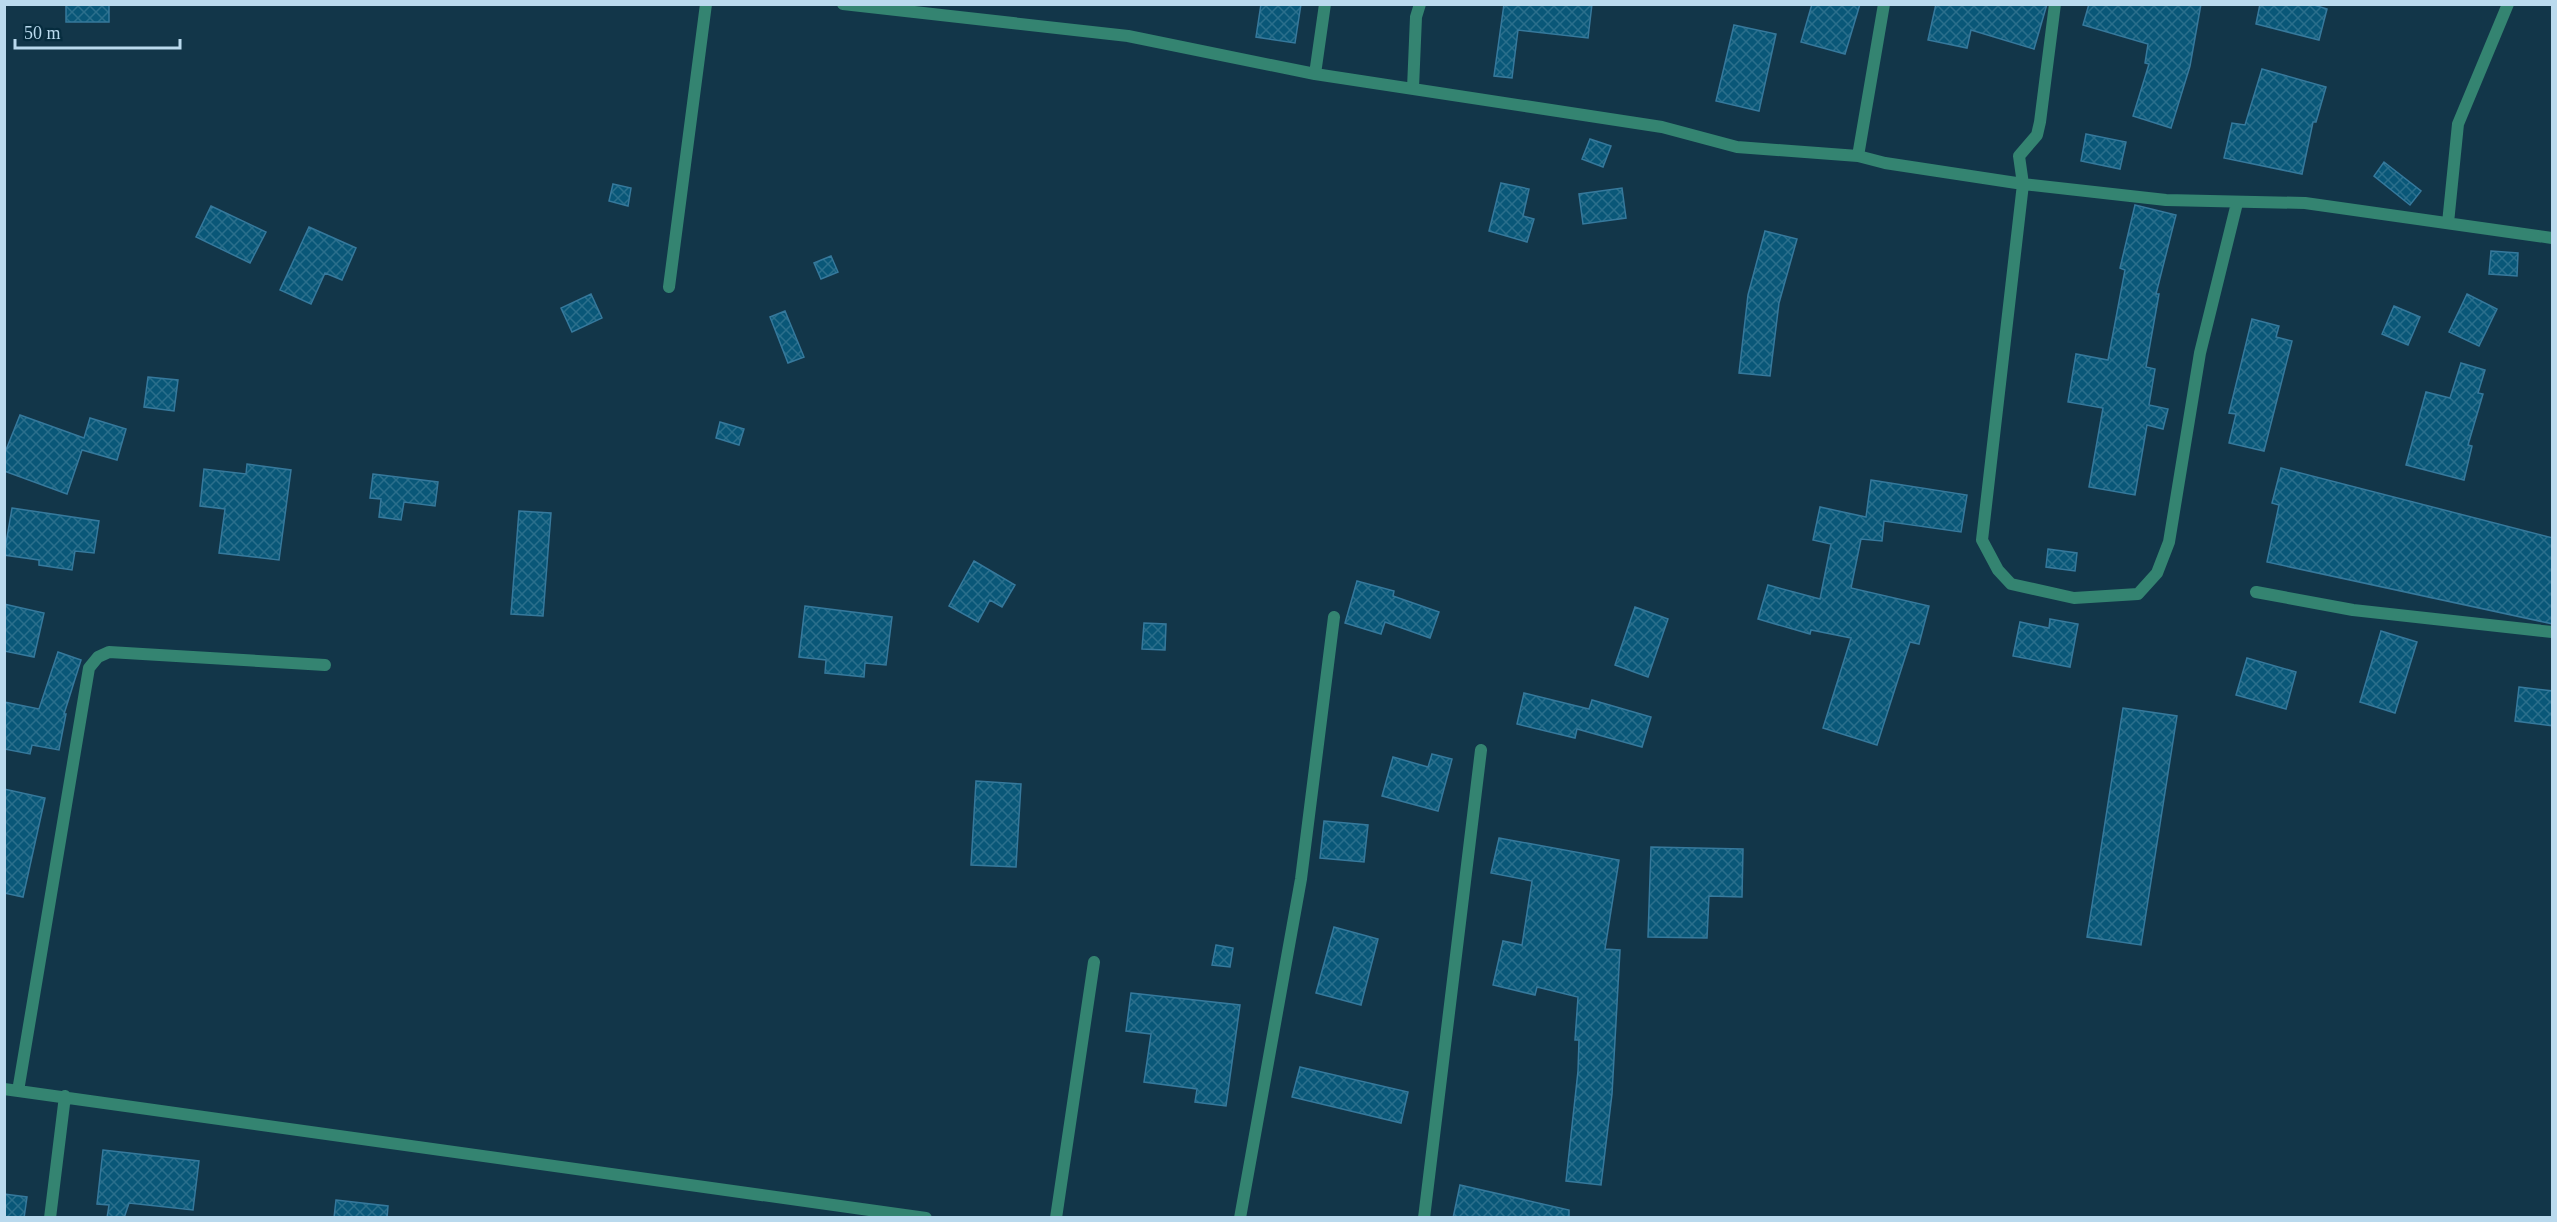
<svg xmlns="http://www.w3.org/2000/svg" width="2557" height="1222" font-family="Georgia,serif">
<defs>
<pattern id="building-cross-hatch" width="8" height="8" patternUnits="userSpaceOnUse" patternTransform="scale(1.5)"><rect width="8" height="8" fill="#095778"/><path d="M0 0l8 8M0 8l8-8" fill="none" stroke="#2b6f8c"/></pattern>
</defs>
<rect width="100%" height="100%" fill="#123649"/>
<path fill="url(#building-cross-hatch)" stroke="#36799c" stroke-width="1.5" d="M66,4H109V22H66Z
M1261,4H1301L1295,43L1256,37Z
M1504,4H1592L1588,38L1518,30L1512,78L1494,76Z
M1812,4H1860L1845,54L1801,42Z
M1936,4H2047L2034,49L1971,30L1967,48L1928,40Z
M2089,4H2201L2190,66L2171,128L2133,116L2149,64L2145,63L2148,44L2083,25Z
M2260,4H2311L2327,9L2319,40L2256,24Z
M1734,25L1776,34L1759,111L1716,101Z
M2262,69L2326,87L2316,122H2313L2302,174L2224,158L2232,123L2245,125Z
M2086,134L2126,142L2120,169L2081,161Z
M1590,139L1611,146L1603,167L1582,159Z
M2384,162L2421,191L2410,205L2374,176Z
M1501,183L1529,189L1523,216L1534,219L1527,242L1489,231Z
M613,184L631,188L628,206L609,201Z
M1622,188L1626,218L1583,224L1579,194Z
M2135,205L2176,215L2156,294H2159L2146,367L2155,369L2149,405L2168,409L2163,429L2147,425L2135,495L2089,487L2103,408L2068,402L2076,354L2108,360L2125,270L2120,268Z
M211,206L266,232L250,263L196,237Z
M309,227L356,248L342,280L325,273L311,304L280,290Z
M1765,231L1797,239L1779,303L1770,376L1739,373L1748,295Z
M2491,251L2518,253L2517,276L2489,274Z
M831,256L838,272L821,279L814,263Z
M591,294L602,318L572,332L561,308Z
M2467,294L2497,309L2479,346L2449,332Z
M2394,306L2420,317L2408,345L2382,334Z
M785,311L804,357L788,363L770,317Z
M2252,319L2279,326L2276,337L2292,341L2264,451L2229,443L2236,414L2229,413Z
M2461,363L2485,370L2478,393L2483,394L2468,445L2472,446L2464,480L2406,465L2426,392L2450,398Z
M148,377L178,380L174,411L144,407Z
M20,415L84,438L90,418L126,429L117,460L82,450L67,494L4,471V455Z
M720,422L744,429L739,445L716,438Z
M247,464L291,470L279,560L219,553L225,509L200,506L204,469L246,474Z
M2281,468L2553,538V624L2267,562L2279,505L2272,503Z
M373,474L438,482L435,506L404,502L401,520L379,517L381,499L370,498Z
M1871,480L1967,495L1961,532L1884,521L1882,541L1861,539L1851,588L1929,606L1919,644L1910,642L1877,745L1823,728L1851,638L1811,630L1810,634L1758,619L1768,585L1820,599L1831,544L1813,540L1820,507L1866,517Z
M12,508L99,521L94,553L75,551L72,570L39,565V560L4,555Z
M519,511L551,513L543,616L511,614Z
M2048,549L2077,553L2075,571L2046,567Z
M974,561L1015,585L1002,607L990,600L978,622L949,606Z
M1357,581L1394,591L1393,596L1439,612L1430,638L1385,622L1381,634L1345,623Z
M4,604L44,613L34,657L4,651Z
M805,606L892,617L886,665L865,663L864,677L825,673L826,660L799,657Z
M1635,607L1668,619L1648,677L1615,665Z
M2050,619L2078,624L2070,667L2013,656L2020,622L2049,628Z
M1144,623L1166,624L1165,650L1142,649Z
M2381,631L2417,642L2395,713L2360,702Z
M58,652L81,660L64,714H66L59,750L32,745L30,754L4,749V702L39,709Z
M2247,658L2296,672L2286,709L2236,695Z
M2519,687L2553,691V726L2515,721Z
M1524,693L1589,709L1592,700L1651,717L1642,747L1577,729L1575,738L1517,724Z
M2123,708L2177,716L2141,945L2087,937Z
M1432,754L1452,759L1438,811L1382,796L1393,757L1428,767Z
M976,781L1021,784L1016,867L971,865Z
M4,789L45,798L23,897L4,893Z
M1324,821L1368,825L1364,862L1320,858Z
M1499,838L1619,860L1605,949L1620,950L1612,1094L1601,1185L1566,1181L1578,1071L1579,1040H1575L1578,997L1537,987L1535,995L1493,985L1503,941L1522,945L1532,881L1491,873Z
M1651,847L1743,849L1742,897L1709,896L1707,938L1648,937Z
M1334,927L1378,939L1361,1005L1316,993Z
M1216,945L1233,948L1230,967L1212,965Z
M1131,993L1240,1005L1226,1106L1195,1102L1197,1089L1144,1082L1151,1034L1126,1031Z
M1300,1067L1408,1092L1401,1123L1292,1097Z
M103,1150L199,1161L193,1210L129,1203L124,1218H107L109,1205L97,1204Z
M1460,1185L1569,1210V1218H1453Z
M4,1194L27,1197L24,1218H4Z
M336,1200L388,1206L387,1218H334Z"/>
<g fill="none" stroke-linecap="round" stroke-linejoin="round">
<path stroke="#348471" stroke-width="12" d="M843,4L1128,36L1315,74L1662,127L1737,147L1858,156L1885,163L2023,184L2166,200L2305,203L2552,238
M2055,4L2040,122L2037,135L2019,156L2023,184L1982,540L1998,570L2011,584L2074,598L2138,594L2157,573L2169,542L2200,353L2237,203
M1315,74L1325,4
M1413,88L1416,17L1420,4
M1858,156L1884,4
M2448,223L2458,124L2508,4
M669,287L706,4
M2256,592L2353,610L2552,632
M4,1089L926,1218
M18,1091L89,668L98,657L109,652L325,665
M50,1218L65,1096
M1056,1218L1094,962
M1240,1218L1301,879L1334,617
M1424,1218L1481,750"/>
</g>
<rect width="2557" height="1222" fill="none" stroke="#badaee" stroke-width="12"/>
<path d="M15 39v9h165v-9" fill="none" stroke="#badaee" stroke-width="3"/>
<text x="24" y="39" font-size="18" fill="#badaee" stroke="#062c3e" stroke-width="4.5" paint-order="stroke">50 m</text>
</svg>
